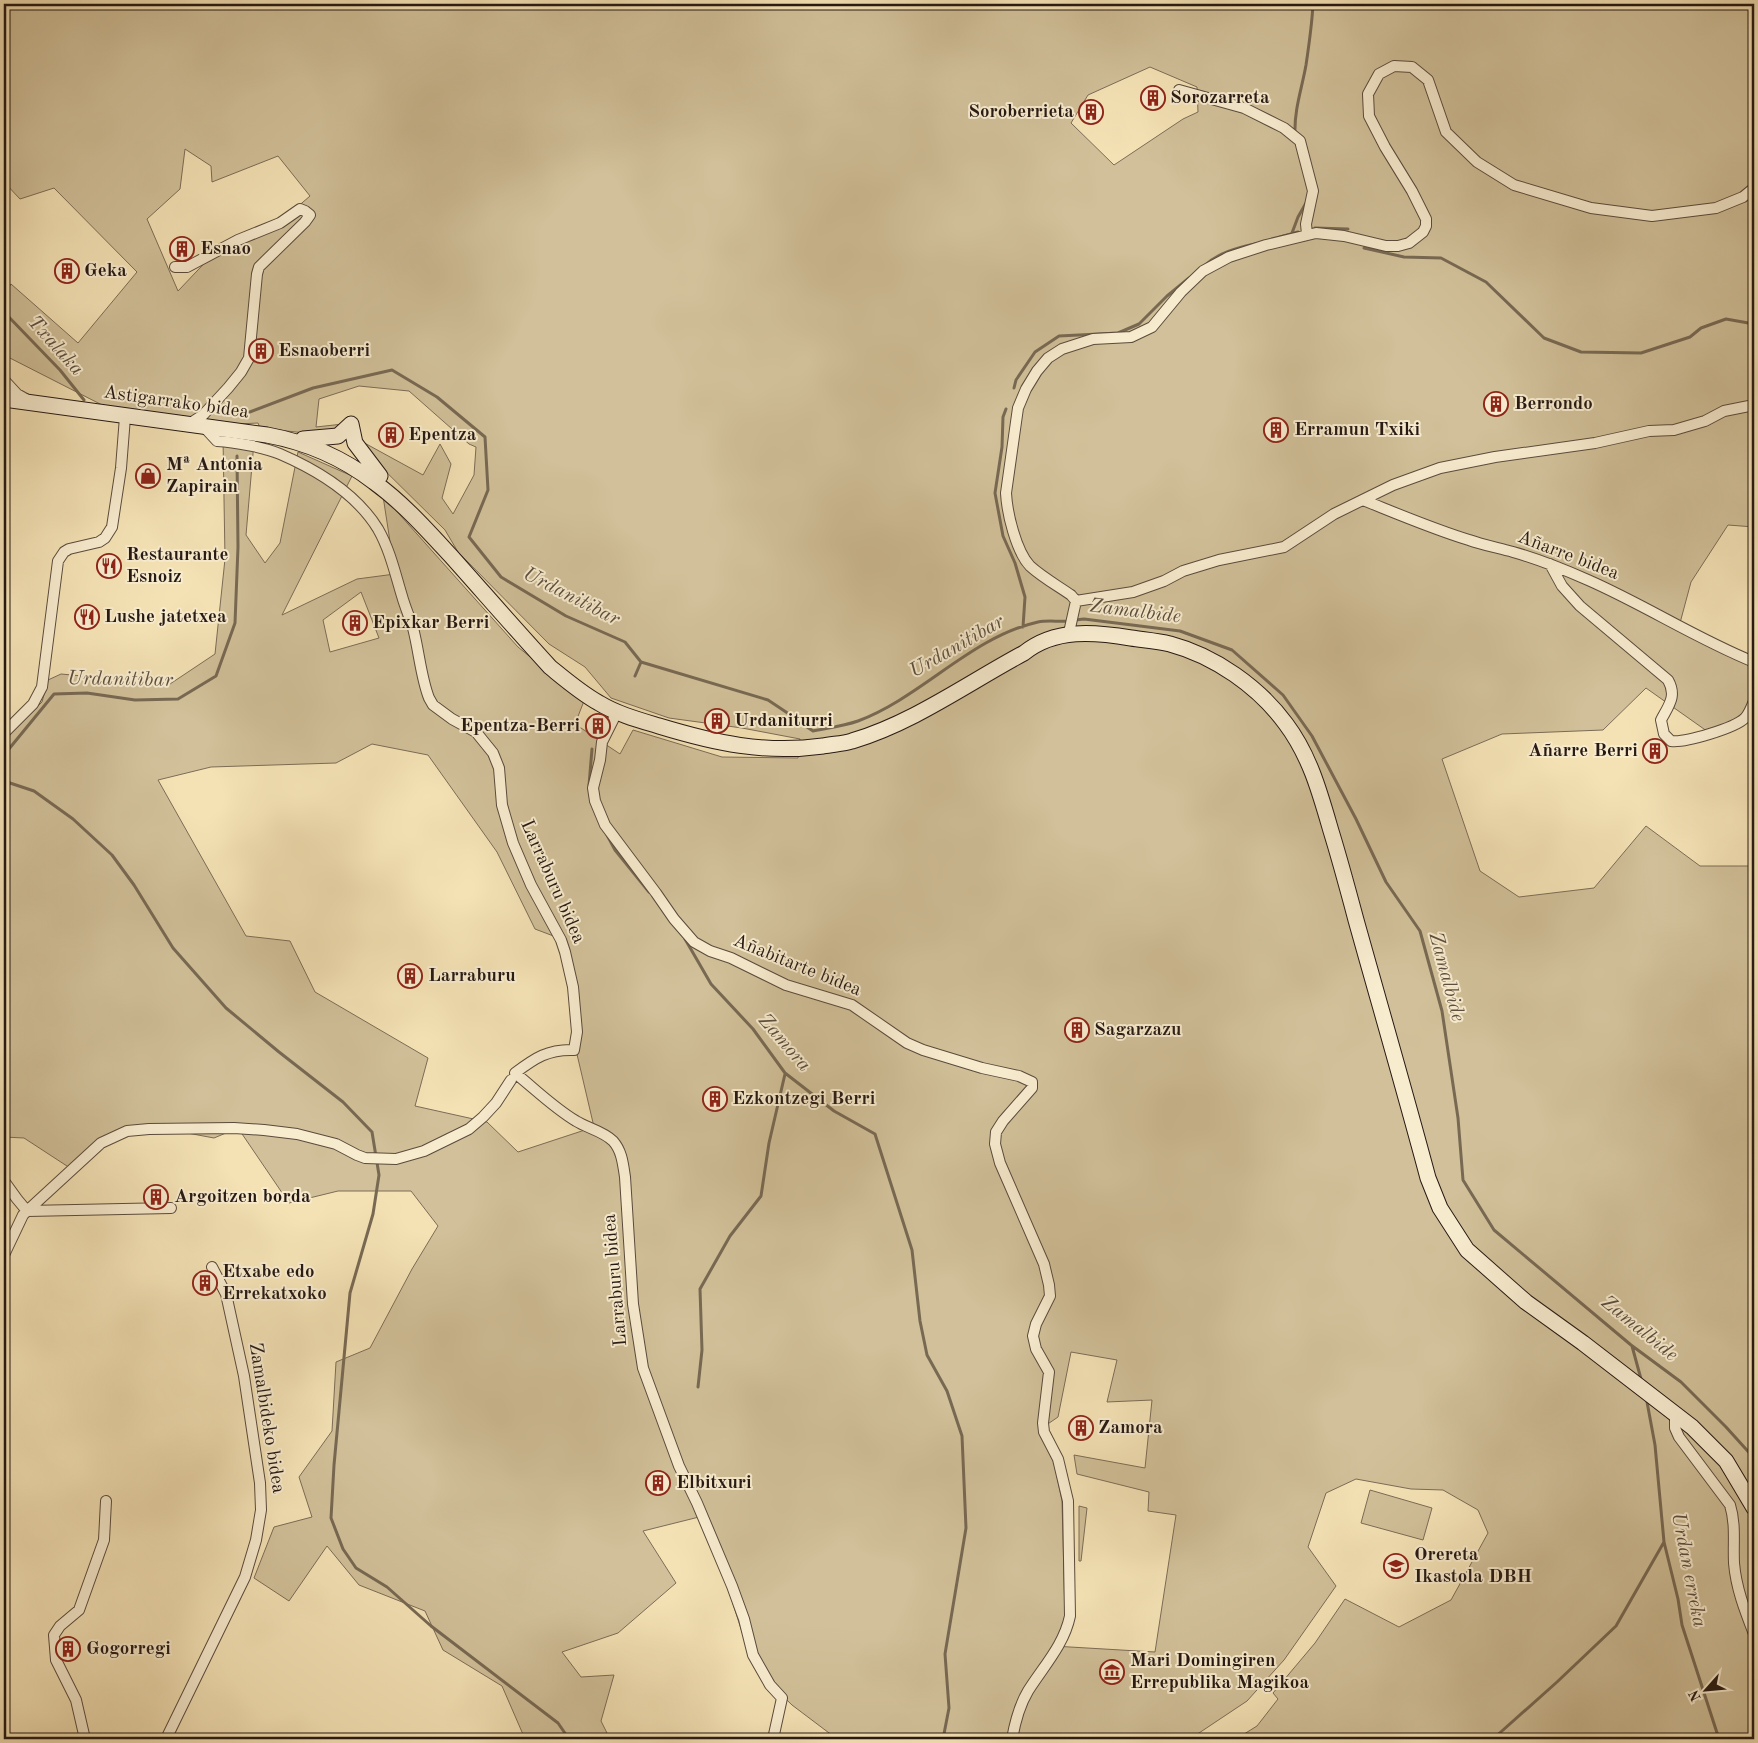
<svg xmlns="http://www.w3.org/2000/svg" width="1758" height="1743" font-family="'Old Standard TT',serif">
<rect width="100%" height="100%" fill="#f4e2b5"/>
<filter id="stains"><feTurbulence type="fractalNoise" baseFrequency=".004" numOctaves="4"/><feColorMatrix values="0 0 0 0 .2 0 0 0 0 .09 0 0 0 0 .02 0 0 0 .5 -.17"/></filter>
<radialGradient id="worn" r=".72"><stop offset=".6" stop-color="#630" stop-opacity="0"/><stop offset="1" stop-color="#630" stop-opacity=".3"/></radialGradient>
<path fill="#d1c099" stroke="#7c6c56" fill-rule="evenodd" d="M4,4H1754V527L1728,525L1691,582L1680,623L1754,660V696L1745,715L1711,734L1646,688L1603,730L1502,734L1442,759L1480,871L1519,897L1594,888L1646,826L1700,866H1754V1739H1236L1257,1726L1278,1699L1273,1693L1315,1643L1345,1599L1399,1627L1451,1600L1488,1533L1478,1510L1443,1490L1411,1489L1356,1479L1326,1493L1308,1547L1336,1586L1284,1660L1247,1701L1190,1739H837L792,1705L760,1674L743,1635L702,1508L699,1517L643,1531L676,1583L618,1633L562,1652L581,1677L614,1675L601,1721L610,1739H525L502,1686L443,1650L425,1611L359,1585L327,1546L289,1601L254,1578L274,1527L312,1517L299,1477L332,1431L336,1362L370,1348L412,1269L438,1226L411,1191H338L289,1203L238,1128L214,1138L150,1126L99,1139L70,1168L24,1138L4,1137V740L42,702L48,680L61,674L170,684L215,654L225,559L223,437L254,442L246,535L265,563L280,543L298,452L352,476L282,615L357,579L395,574L383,496L518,647L584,701L575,724L620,754L633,730L722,757L798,758L800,739L742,728L669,718L611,698L585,667L549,644L458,552L445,530L368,454L359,440L423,475L440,444L451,464L442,498L453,514L474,475L476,447L469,444L409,391L359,386L319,399L316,427L343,424L338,432L323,435L260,428L258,423L218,425L106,407L4,355V295L11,284L78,343L137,272L54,188L20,199L4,182ZM1150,67L1197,87L1198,112L1183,119L1114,165L1071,123L1088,95ZM185,149L211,166L212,182L278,156L310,196L288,215L217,250L178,291L147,219L180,189ZM361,592L379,638L330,652L323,620ZM372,744L428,755L497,852L535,929L564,940L576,1050L594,1127L518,1152L487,1122L415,1106L428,1058L315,992L290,941L246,936L158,780L211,767L336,763ZM1071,1352L1117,1360L1107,1402L1152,1400L1145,1468L1074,1455L1077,1474L1149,1492L1148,1511L1176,1515L1155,1652L1053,1646L1062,1630L1065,1615L1062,1501L1054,1462L1039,1430L1058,1417Z
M1370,1490L1432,1508L1423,1540L1361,1523Z
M1079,1506L1087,1508L1081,1561H1079Z"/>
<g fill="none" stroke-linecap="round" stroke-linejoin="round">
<path stroke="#786953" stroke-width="3" d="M1295,134C1294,110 1302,88 1306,65C1309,45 1312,24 1313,4
M1315,228L1348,229
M1292,233L1298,217L1306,203
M1280,237L1298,232
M1364,248L1404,257L1441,258L1486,282L1544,338L1581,352L1641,353L1690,337L1701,328L1726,319L1754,324
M1204,266C1218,253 1236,248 1255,244
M4,312L60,370L84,400
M1014,388L1016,380L1035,352L1059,336L1118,333L1139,324L1167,296L1189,278
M1006,409L1003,417L1002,447L995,493L1003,536L1015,563L1025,597L1023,627
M242,415L313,388L392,370L437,397L485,437L488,490L469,537L501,577L566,616L625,642L641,662L768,700L795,718
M1075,620L1084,619L1180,631L1232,650L1283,695L1312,736L1356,819L1386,882L1420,931L1442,1011L1458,1118L1463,1180L1494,1230L1631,1345L1681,1382L1726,1427L1754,1458
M635,676L641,662
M798,721L813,731C828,728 844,726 858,721C922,697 971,637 1038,622C1048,620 1059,622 1069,621
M4,755L54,694L87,693L135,700L178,699L216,676L235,623L238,547L237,456
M4,781L34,791L73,819L112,855L134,885L173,948L226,1008L279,1052L343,1102L372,1132L379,1175L373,1214L350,1293L334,1465L331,1518L343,1549L356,1568L387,1587L431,1626L558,1723L569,1739
M589,785L592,749
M607,835L615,850L649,892
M685,939L711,984L753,1029L785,1073L834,1111L875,1134L912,1250L920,1321L927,1355L947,1391L962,1436L966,1528L945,1654L949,1708L943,1739
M1632,1346L1641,1379
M698,1387L702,1350L700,1289L730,1236L761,1196L769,1143L785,1074
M1647,1402L1655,1445L1664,1542L1678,1599L1682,1625L1719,1739
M1493,1739L1557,1682L1616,1626L1664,1542"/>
<defs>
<path id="minor" d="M1179,90L1244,108L1284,128L1300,141L1313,191L1306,224L1307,234
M175,267H187L238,240L280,223L300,209L305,211L310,215L305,222L259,267L257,274L249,358L241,372L228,388L203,415L189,424
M4,380L17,394L26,399
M204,427L217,441C234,442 264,447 280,454C317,470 356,493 378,529C390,550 395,573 402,596C405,607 410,618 413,628C419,651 421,678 429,698L433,705L452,719L476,732L493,753L499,768L502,805L513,843L531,885L561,940L565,952L573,987L577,1032L574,1050C548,1049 535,1058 515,1073C535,1089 554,1108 576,1121C587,1128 603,1131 613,1141C622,1151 623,1164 625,1177L633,1304L643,1368L679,1466L697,1503L732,1586L744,1619L753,1655L770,1685L782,1698L773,1739
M1363,500C1398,514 1433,529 1469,540C1483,545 1499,548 1513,552C1538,559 1563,569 1588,580C1645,605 1697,639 1754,662
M1550,564L1562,586L1580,606L1668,680C1677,696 1669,705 1661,720L1664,734L1671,741C1685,743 1735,728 1745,718C1749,714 1752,706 1754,701
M1076,601L1133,592L1164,581L1183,571L1219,560L1284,547L1334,514L1393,485L1440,468L1495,457L1595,443L1649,431L1674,430L1705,421L1724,411L1754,405
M1070,628L1076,601L1071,595C1058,586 1042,577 1030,566C1016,551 1007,513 1006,493L1018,408L1026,389L1037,371L1048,358L1062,349L1093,339L1131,337L1152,327L1181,292L1203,271L1229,257L1266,245L1316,233L1344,236L1386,246H1398L1409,243L1423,232L1426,226V219L1412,191L1385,147L1369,116L1368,94L1379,74L1394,66L1412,67L1428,80L1446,132L1477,162L1514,185L1591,208L1652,216L1716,208L1743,197L1754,188
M617,712L602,742L600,760L593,788L595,801L605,825L656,893L674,919L694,942L710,951L731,958L786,985L852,1005L907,1043L923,1050L982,1068L1019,1076L1032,1082V1088L1003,1121L996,1132L995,1144L1000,1163L1044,1264L1049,1285L1050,1296L1036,1324L1033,1336L1036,1349L1049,1372L1043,1423L1044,1432L1058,1459L1068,1501L1070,1616C1064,1645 1043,1667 1028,1691C1019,1706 1015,1722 1012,1739
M4,733L33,704L42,687L58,561L64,552L69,549L99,542L105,538L112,527L121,468L125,417
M4,1181L17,1199L27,1211L171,1208
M4,1255L23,1215L27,1211L101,1143L127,1131L149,1129L234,1128L264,1130L297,1134L336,1144L357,1155L365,1158L396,1159L424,1151L469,1129L483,1117L496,1103L511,1080
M1675,1414V1428L1679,1437L1730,1505C1736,1524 1733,1543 1734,1563C1736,1588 1745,1611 1754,1634
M85,1739L76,1700L56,1660L54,1635L60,1626L79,1610L104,1540L106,1501
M166,1739L245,1577L256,1540L261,1510L260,1483L244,1376L226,1294L212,1267"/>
<path id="secondary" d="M4,399L267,435C305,442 343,458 374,482C403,503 427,530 451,556C484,593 517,631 550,667C566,680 581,693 599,703C617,714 639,720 659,726C715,743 764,754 823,746C832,744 843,744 852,741C913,723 968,683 1024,653C1055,628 1095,632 1131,638C1144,640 1157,641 1170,644C1215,656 1259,687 1286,724C1310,756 1320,793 1331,831C1340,860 1348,890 1356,920C1380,1006 1405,1092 1428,1178L1440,1208L1467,1250L1526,1302L1583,1343L1692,1427L1726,1461L1754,1508
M351,424L355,443L380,476
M303,439L338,436L351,424"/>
</defs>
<use href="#minor" stroke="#5a4b3c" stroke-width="12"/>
<use href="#secondary" stroke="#261913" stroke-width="17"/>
<use href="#minor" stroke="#f8eccf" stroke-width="10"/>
<use href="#secondary" stroke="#f8eccf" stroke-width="15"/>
</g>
<defs>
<symbol id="building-ring" viewBox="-11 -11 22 22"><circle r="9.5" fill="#f8eccf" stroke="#8f2418" stroke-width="1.5"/><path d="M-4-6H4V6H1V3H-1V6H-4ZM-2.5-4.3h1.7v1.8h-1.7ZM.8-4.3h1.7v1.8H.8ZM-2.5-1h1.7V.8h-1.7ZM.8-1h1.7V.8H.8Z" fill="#8f2418"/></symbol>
<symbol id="shop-ring" viewBox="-11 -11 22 22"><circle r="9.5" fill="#f8eccf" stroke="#8f2418" stroke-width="1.5"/><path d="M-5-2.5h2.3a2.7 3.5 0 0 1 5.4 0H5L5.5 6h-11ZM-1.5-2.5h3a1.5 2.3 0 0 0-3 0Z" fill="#8f2418"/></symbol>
<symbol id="restaurant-ring" viewBox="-11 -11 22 22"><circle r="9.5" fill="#f8eccf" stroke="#8f2418" stroke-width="1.5"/><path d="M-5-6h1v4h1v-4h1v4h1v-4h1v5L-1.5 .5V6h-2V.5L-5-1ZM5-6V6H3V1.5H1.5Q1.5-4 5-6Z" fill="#8f2418"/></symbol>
<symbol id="school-ring" viewBox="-11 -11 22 22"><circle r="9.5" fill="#f8eccf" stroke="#8f2418" stroke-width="1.5"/><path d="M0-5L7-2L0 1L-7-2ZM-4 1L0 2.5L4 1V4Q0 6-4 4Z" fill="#8f2418"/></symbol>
<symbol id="museum-ring" viewBox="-11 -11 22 22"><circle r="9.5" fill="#f8eccf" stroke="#8f2418" stroke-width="1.5"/><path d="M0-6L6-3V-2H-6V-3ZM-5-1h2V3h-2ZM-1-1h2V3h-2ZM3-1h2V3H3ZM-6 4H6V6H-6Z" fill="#8f2418"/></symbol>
</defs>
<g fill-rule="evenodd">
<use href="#building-ring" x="1139" y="84" width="28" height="28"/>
<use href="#building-ring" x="1077" y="98" width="28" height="28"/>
<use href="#building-ring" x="168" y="235" width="28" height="28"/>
<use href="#building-ring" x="53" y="257" width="28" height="28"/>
<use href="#building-ring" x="247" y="337" width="28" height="28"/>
<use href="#building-ring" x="1482" y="390" width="28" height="28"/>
<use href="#building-ring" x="1262" y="416" width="28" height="28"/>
<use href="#building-ring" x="377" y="421" width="28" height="28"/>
<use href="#shop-ring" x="134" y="462" width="28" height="28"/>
<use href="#restaurant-ring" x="95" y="552" width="28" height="28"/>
<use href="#restaurant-ring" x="73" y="603" width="28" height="28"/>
<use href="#building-ring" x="341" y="609" width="28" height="28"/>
<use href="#building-ring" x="703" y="707" width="28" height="28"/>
<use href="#building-ring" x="584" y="712" width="28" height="28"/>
<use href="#building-ring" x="1641" y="737" width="28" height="28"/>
<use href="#building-ring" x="396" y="962" width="28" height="28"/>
<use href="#building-ring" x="1063" y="1016" width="28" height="28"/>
<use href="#building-ring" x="701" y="1085" width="28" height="28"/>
<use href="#building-ring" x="142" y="1183" width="28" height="28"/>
<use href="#building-ring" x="191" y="1269" width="28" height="28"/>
<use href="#building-ring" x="1067" y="1414" width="28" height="28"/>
<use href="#building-ring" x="644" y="1469" width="28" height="28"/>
<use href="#school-ring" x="1382" y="1552" width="28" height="28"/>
<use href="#building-ring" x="54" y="1635" width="28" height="28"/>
<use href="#museum-ring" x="1098" y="1658" width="28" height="28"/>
</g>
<g text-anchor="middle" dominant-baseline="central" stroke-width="4" stroke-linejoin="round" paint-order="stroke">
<g font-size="19" font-weight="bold" fill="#261913" stroke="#f8eccf" text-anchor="start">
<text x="1170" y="98">Sorozarreta</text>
<text x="1074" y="112" text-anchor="end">Soroberrieta</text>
<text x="200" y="249">Esnao</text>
<text x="84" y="271">Geka</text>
<text x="278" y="351">Esnaoberri</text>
<text x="1514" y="404">Berrondo</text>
<text x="1294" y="430">Erramun Txiki</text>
<text x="408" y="435">Epentza</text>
<text x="166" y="465">Mª Antonia<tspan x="166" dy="22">Zapirain</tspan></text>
<text x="126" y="555">Restaurante<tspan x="126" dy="22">Esnoiz</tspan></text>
<text x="104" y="617">Lushe jatetxea</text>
<text x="372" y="623">Epixkar Berri</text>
<text x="734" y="721">Urdaniturri</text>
<text x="580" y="726" text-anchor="end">Epentza-Berri</text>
<text x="1638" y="751" text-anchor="end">Añarre Berri</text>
<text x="428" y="976">Larraburu</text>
<text x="1094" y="1030">Sagarzazu</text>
<text x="732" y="1099">Ezkontzegi Berri</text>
<text x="174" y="1197">Argoitzen borda</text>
<text x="222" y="1272">Etxabe edo<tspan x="222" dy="22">Errekatxoko</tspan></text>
<text x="1098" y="1428">Zamora</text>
<text x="676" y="1483">Elbitxuri</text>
<text x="1414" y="1555">Orereta<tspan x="1414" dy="22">Ikastola DBH</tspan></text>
<text x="86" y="1649">Gogorregi</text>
<text x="1130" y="1661">Mari Domingiren<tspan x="1130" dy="22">Errepublika Magikoa</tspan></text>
</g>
<g font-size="19" fill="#261913" stroke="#f8eccf">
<text transform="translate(176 403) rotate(8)">Astigarrako bidea</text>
<text transform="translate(1568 556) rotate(21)">Añarre bidea</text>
<text transform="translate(552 882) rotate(66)">Larraburu bidea</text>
<text transform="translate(797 966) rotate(22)">Añabitarte bidea</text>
<text transform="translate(616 1280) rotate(-95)">Larraburu bidea</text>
<text transform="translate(266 1418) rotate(81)">Zamalbideko bidea</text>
</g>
<g font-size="20" font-style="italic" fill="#5c4e3e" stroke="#f8eccf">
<text transform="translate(55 346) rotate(48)">Txalaka</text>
<text transform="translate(571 597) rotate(27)">Urdanitibar</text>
<text transform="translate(1135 612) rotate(7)">Zamalbide</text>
<text transform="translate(957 647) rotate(-30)">Urdanitibar</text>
<text transform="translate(120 680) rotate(1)">Urdanitibar</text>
<text transform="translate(1446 977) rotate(75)">Zamalbide</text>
<text transform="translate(784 1043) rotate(49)">Zamora</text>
<text transform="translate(1639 1329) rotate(39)">Zamalbide</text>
<text transform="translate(1688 1570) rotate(79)">Urdan erreka</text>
</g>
</g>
<rect width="1758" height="1743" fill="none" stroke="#f4e2b5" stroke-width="20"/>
<rect x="5" y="5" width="1748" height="1733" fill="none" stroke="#261913" stroke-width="2.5"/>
<rect x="10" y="10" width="1738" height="1723" fill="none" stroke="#261913"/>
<g transform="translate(1706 1690) rotate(243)" stroke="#f8eccf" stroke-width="4" paint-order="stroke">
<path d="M0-4L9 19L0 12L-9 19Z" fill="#261913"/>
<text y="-8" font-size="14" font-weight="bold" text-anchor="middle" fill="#261913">N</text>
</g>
<rect width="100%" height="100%" filter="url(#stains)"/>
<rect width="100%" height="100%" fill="url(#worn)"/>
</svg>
